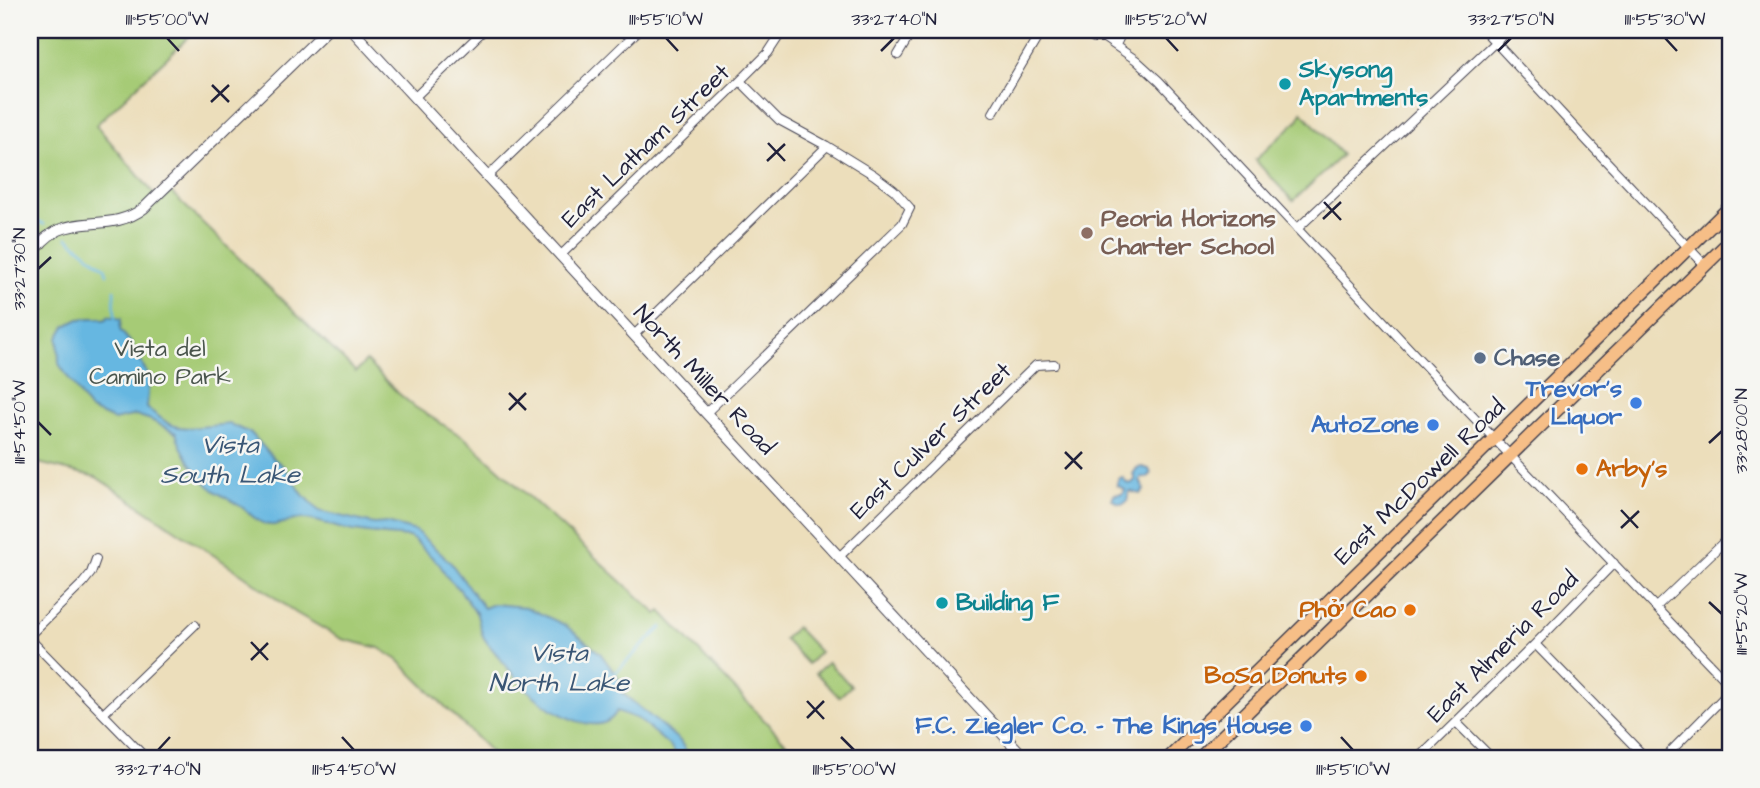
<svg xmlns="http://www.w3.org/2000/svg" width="1760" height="788" font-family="'Architects Daughter',sans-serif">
<rect width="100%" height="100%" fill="#f6f6f2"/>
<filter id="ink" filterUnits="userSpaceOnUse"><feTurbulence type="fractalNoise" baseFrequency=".0143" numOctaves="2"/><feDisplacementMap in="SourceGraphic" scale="14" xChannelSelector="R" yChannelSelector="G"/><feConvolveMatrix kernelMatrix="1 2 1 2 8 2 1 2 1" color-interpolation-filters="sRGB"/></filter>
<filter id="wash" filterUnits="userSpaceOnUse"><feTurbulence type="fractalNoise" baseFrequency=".00686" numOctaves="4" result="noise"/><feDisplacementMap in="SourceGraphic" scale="28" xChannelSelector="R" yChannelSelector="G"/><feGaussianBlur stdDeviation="1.57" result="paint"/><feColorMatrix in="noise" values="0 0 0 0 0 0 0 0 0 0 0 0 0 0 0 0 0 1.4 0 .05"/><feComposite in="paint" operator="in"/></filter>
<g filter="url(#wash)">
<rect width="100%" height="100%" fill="#ecdebb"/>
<path fill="#a6cb76" stroke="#647658" stroke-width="2" d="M30,30H196L96,125L160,201L171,192L356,372L366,361L398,393L415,407L466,439L657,614L661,611L800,758H497L398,660L379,648L342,639L296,613L245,576L96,477L30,461Z
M1302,112L1342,155L1293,201L1255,160L1298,120Z
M796,627L820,652L808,664L784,639Z
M828,662L851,686L839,697L816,673Z"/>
<path fill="#66b7e1" stroke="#446c8e" stroke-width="2" d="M108,316L121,319L120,330L131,343L149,377L147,408L169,424L178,427L190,428L230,424L252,434L272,457L283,466L304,496L308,499L319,511L374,524L387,523L416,531L450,562L484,608L494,604L526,607L565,625L600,653L619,679L621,692L680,741L690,758H679L671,747L638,719L617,711C601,742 551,711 533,695C518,683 506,665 494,651C491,647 486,642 484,638C480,631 479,620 476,612H475L460,590L447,577L440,565L415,541L409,537C387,535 365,534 344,529C330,526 317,519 302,519C290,519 277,528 265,524C256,521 250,514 243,508C234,502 224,497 215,491C200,481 181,451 176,433L151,420L136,415L114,420L90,410L59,364L58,338L65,326L79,319L91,318H101L103,320L107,319Z
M1142,467L1149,469L1151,474L1148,478L1142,477L1140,480L1144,490L1140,494L1129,491L1127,501L1125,503C1120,505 1116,503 1112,499L1114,495L1122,494L1125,490L1117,485L1119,479L1122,477L1128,484L1132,483L1135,480L1133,474L1137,468Z"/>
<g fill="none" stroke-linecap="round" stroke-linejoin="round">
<path stroke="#66b7e1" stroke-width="2.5" d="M35,220L44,224
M67,237L105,268L107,274
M114,290L115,319
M615,673L662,627"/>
</g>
</g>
<g filter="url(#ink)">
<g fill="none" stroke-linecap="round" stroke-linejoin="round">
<defs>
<path id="minor" d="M1081,30L1094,38H1104
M1098,30L1104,38L1136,60L1159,81L1460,403L1730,685
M1484,30L1589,143L1705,265
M1116,45L1123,30
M898,55L913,30
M414,98L484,30
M993,113L1042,30
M487,177L639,30
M1297,229L1508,30
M560,256L740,81L768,53L783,30
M634,335L827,146
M706,413L902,224L910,208L894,190L874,175L827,146L779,120L740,81
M839,557L1036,365L1054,364
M1656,607L1730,536
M30,635L83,583L91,573L96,559
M30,639L146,758
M1535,644L1646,758
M103,714L195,625
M1456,722L1492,758
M1419,758L1535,644L1614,563
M1664,758L1730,691"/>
<path id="tertiary" d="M352,30L1025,758
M30,259C59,204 105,238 144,208L327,30"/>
<path id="primary" d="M1169,758L1730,207
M1200,758L1730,241"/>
</defs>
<use href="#minor" stroke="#403e4e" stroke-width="10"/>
<use href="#tertiary" stroke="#403e4e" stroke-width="12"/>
<use href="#primary" stroke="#403e4e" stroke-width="15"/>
<use href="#minor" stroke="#fff" stroke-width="8"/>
<use href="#tertiary" stroke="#fff" stroke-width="10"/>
<use href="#primary" stroke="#f6be87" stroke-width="12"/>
</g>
</g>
<path fill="none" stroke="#22223b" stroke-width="2.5" d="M167,38L179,51M666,38L678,51M1166,38L1178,51M1665,38L1677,51M881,51L894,38M1498,51L1511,38M212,85L229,102M211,102L229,85M768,143L785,161M767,161L785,144M1324,202L1341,220M1323,219L1341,202M38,269L51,257M509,393L526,410M509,410L526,393M38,422L51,435M1709,443L1722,431M1065,452L1082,469M1065,469L1082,452M1621,510L1638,528M1621,528L1639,511M1709,602L1722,614M251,642L268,660M251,660L268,643M807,701L824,719M807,718L824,701M342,737L354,750M841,737L854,750M1341,737L1353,750M158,750L170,737"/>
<g fill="#0f9aa8" stroke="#f6f6f2" stroke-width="2.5">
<circle cx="1285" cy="84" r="7"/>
<circle cx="942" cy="603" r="7"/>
</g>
<circle fill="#8d6e63" stroke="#f6f6f2" stroke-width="2.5" cx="1087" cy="233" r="7"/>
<circle fill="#5c6f8a" stroke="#f6f6f2" stroke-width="2.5" cx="1480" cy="358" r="7"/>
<g fill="#3f7fe0" stroke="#f6f6f2" stroke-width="2.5">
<circle cx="1636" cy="403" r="7"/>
<circle cx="1433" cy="425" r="7"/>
<circle cx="1306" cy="726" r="7"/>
</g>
<g fill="#e8710a" stroke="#f6f6f2" stroke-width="2.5">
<circle cx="1582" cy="469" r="7"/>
<circle cx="1410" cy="610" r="7"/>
<circle cx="1361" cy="676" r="7"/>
</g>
<g text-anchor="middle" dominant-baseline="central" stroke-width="5" stroke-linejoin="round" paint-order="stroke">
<g font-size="24" font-weight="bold" fill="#0d838f" stroke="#f6f6f2" text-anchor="start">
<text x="1299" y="70">Skysong<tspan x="1299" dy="28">Apartments</tspan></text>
<text x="956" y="603">Building F</text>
</g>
<g font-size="24" fill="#22223b" stroke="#f6f6f2">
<text transform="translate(646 146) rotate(-44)">East Latham Street</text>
<text transform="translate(704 380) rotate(47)">North Miller Road</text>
<text transform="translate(931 441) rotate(-44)">East Culver Street</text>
<text transform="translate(1420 482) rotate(-44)">East McDowell Road</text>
<text transform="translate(1503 647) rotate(-45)">East Almeria Road</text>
</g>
<g font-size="24" font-weight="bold" fill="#785e54" stroke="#f6f6f2" text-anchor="start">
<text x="1101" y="219">Peoria Horizons<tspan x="1101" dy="28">Charter School</tspan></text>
</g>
<g font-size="24" fill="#4a554d" stroke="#f6f6f2">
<text x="160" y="349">Vista del<tspan x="160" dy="28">Camino Park</tspan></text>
</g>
<g font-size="24" font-weight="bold" fill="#4e5e75" stroke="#f6f6f2" text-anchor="start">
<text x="1494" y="358">Chase</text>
</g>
<g font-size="24" font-weight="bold" fill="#366cbe" stroke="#f6f6f2" text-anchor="end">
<text x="1622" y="389">Trevor's<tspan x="1622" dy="28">Liquor</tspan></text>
<text x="1419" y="425">AutoZone</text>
<text x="1292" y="726">F.C. Ziegler Co. - The Kings House</text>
</g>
<g font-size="24" font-weight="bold" fill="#c56008" stroke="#f6f6f2" text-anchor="end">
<text x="1596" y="469" text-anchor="start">Arby's</text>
<text x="1396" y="610">Phở Cao</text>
<text x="1347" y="676">BoSa Donuts</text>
</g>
<g font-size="26" font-style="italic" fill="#3a5675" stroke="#f6f6f2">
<text x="230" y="445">Vista<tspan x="230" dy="30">South Lake</tspan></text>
<text x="559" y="653">Vista<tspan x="559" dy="30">North Lake</tspan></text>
</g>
</g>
<rect width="1760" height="788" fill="none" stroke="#f6f6f2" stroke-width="77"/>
<rect x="38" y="38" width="1684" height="712" fill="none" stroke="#22223b" stroke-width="2.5"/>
<g font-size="18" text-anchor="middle" fill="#22223b">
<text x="167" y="25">111°55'00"W</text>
<text x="666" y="25">111°55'10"W</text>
<text x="894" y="25">33°27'40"N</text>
<text x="1166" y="25">111°55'20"W</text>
<text x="1511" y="25">33°27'50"N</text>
<text x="1665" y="25">111°55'30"W</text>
<text transform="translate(19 269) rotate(-90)" y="6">33°27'30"N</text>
<text transform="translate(19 422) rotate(-90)" y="6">111°54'50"W</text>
<text transform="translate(1741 431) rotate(-90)" y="6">33°28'00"N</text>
<text transform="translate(1741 614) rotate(-90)" y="6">111°55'20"W</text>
<text x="158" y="775">33°27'40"N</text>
<text x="354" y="775">111°54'50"W</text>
<text x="854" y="775">111°55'00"W</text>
<text x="1353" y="775">111°55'10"W</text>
</g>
</svg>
